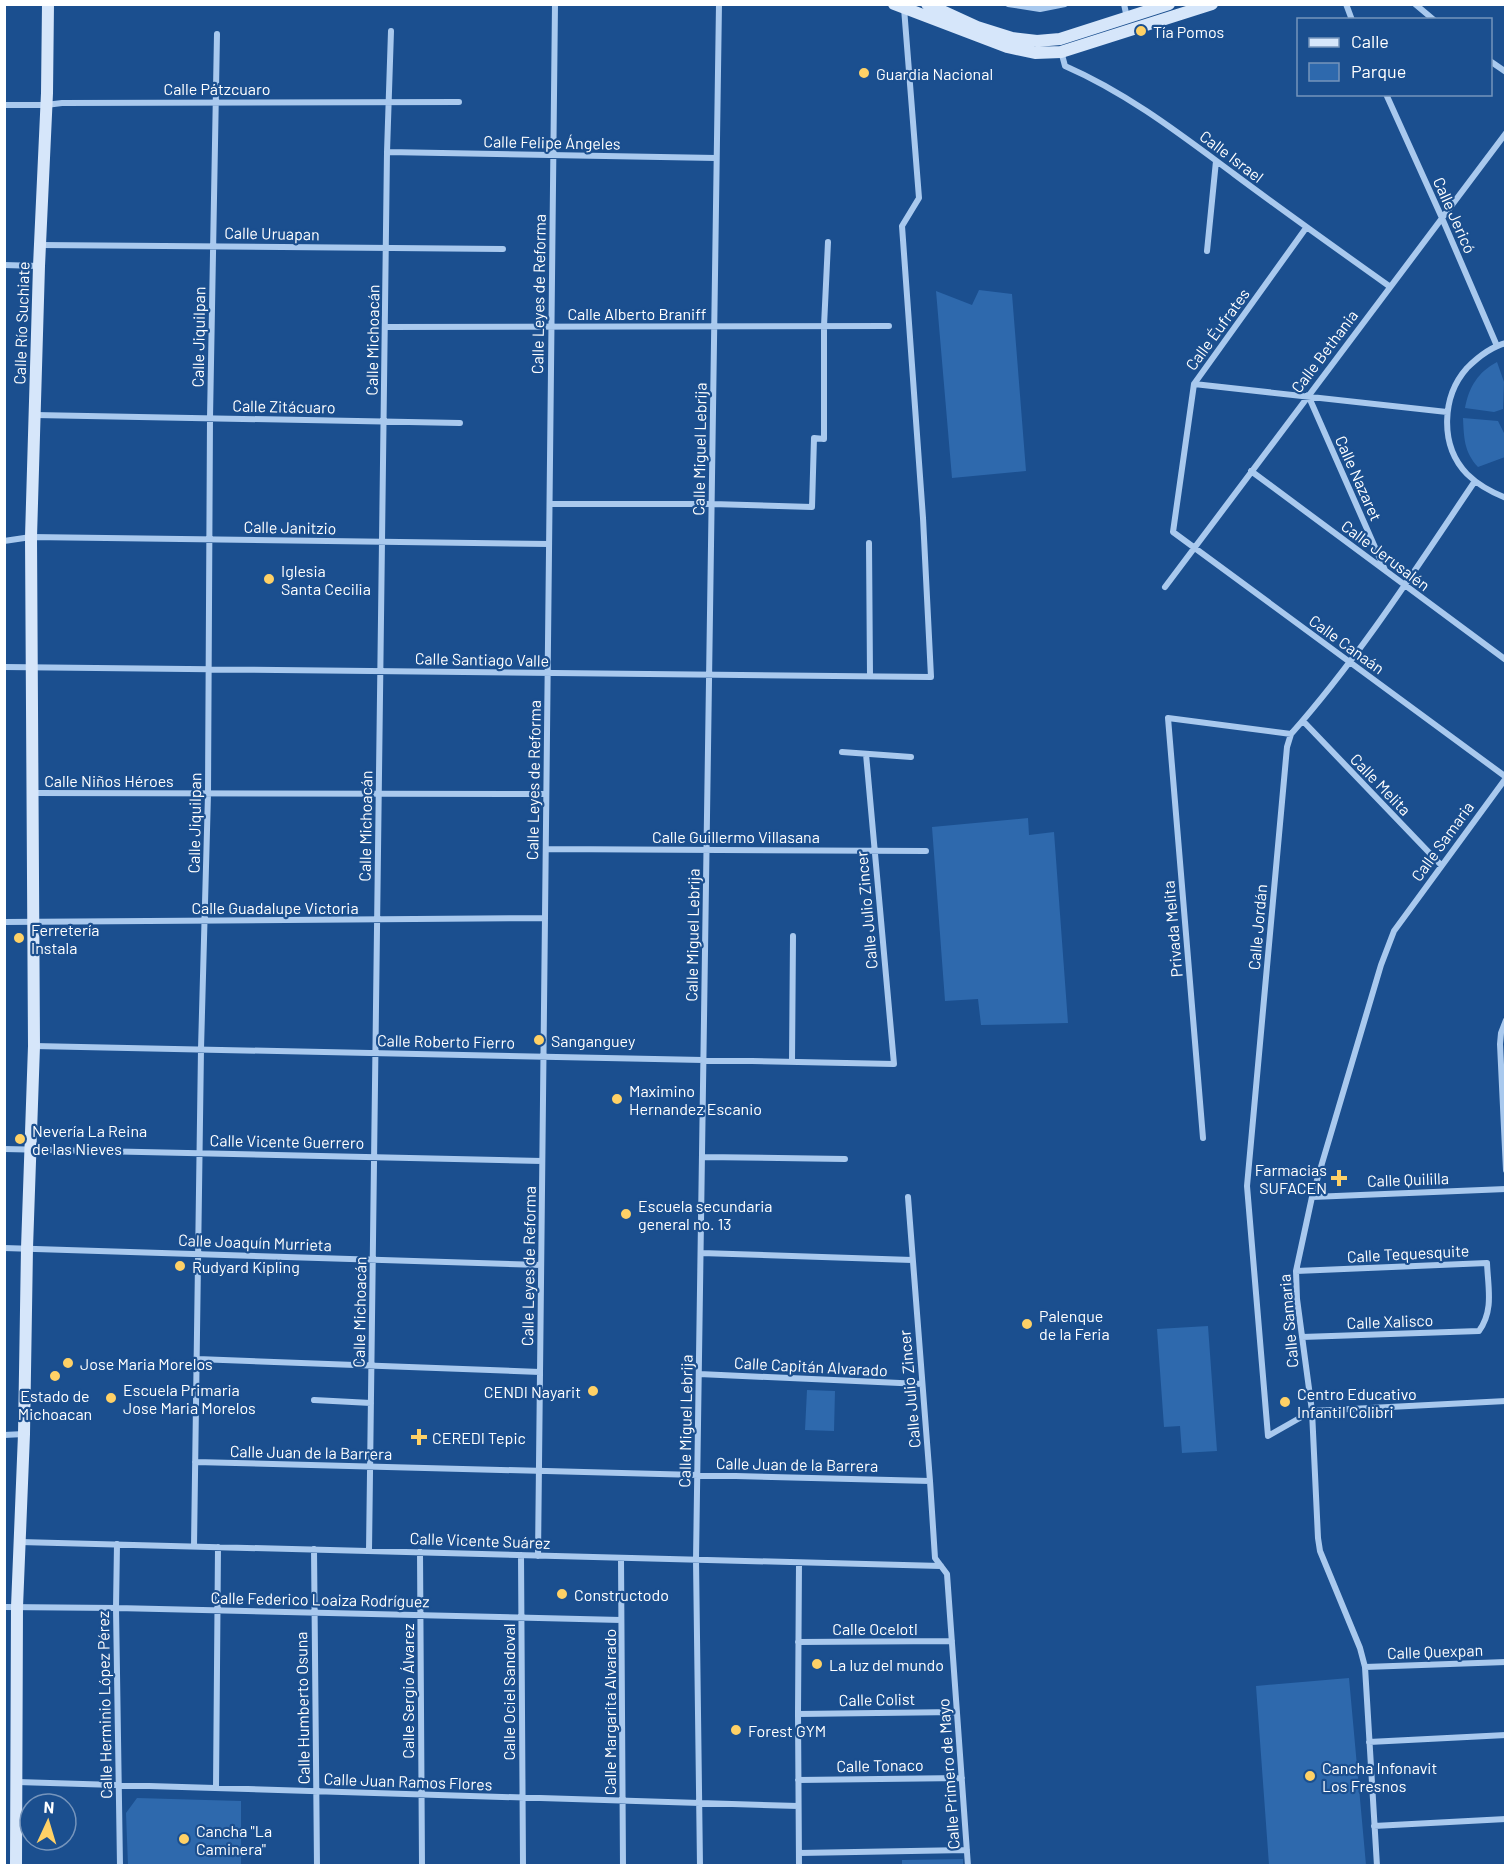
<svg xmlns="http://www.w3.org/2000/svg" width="1510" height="1870" font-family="Barlow,sans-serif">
<rect width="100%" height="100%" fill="#1b4f8f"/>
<path fill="#2e69ad" d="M979,290L1012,294L1026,471L952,478L936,291L972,305Z
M1497,362L1504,382L1503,409L1494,412L1465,408C1469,387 1478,372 1497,362Z
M1463,418L1498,421L1505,435V457L1478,467C1464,452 1464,438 1463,418Z
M1028,818L1029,835L1054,832L1068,1023L981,1025L978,999L945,1001L932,827Z
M1208,1326L1217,1451L1182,1453L1180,1426L1164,1427L1157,1329Z
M807,1390L835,1391L834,1431L805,1430Z
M1349,1678L1366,1865H1269L1256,1686Z
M137,1798L241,1801V1865H128L126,1813Z
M963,1859V1865H902V1860Z"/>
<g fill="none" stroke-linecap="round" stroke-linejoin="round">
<path stroke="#a9c9ee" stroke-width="6" d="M1008,4L1040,9L1065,4
M1124,4L1127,18
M1346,4L1352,20
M1415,4L1434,20
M1061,51L1065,66C1127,93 1180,134 1234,174C1285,212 1337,249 1389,286
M1490,61L1506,72
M1386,94L1442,218L1497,346
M4,105H46L62,103L459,102
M387,152L716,158
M1306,228L1194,384L1173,532L1506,777
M40,245L503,249
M1207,251L1216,161
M4,265L39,266
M385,327L889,326
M1506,343C1490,347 1478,357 1467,368C1442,396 1439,445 1467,474C1478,485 1491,492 1506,498
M1194,384L1447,412
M1308,395L1385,570
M35,415L460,423
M1251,471L1506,660
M1475,481C1417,567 1360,656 1291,734L1287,747L1247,1186L1268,1436L1312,1411L1506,1401
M550,504H712L812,507L814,438L824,439V326L828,242
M4,541L31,537L549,544
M869,543L870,676
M1165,587L1506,133
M4,667L931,677L923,518L902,226L919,198L904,8
M1303,721L1441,865
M842,752L911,757
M33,793L546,794
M546,849L926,851
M4,922L545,918
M1506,1020L1501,1033L1500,1044L1506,1170
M34,1046L894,1064L866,754
M792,1062L793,936
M1203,1138L1168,718L1291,734
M4,1149L542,1161
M702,1157L845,1159
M908,1197L930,1481L935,1558L947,1574L968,1866
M1312,1197L1506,1189
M4,1248L541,1265
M701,1253L912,1260
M1296,1271L1487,1263C1488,1288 1494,1310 1479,1331L1302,1337
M197,1359L540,1372
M699,1374L922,1384
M314,1400L371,1403
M4,1435L24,1434
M195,1462L930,1481
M20,1542L941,1566
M117,1544L116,1608L120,1866
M194,1546L201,1049L208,794L210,418L217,34
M314,1549L317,1866
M369,1551L387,152L391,31
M420,1552L422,1866
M521,1555L523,1866
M538,1556L555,4
M621,1558L623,1866
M4,1607L116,1608L621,1620
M798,1642L952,1641
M1365,1667L1506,1662
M798,1714L957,1712
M1369,1742L1506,1735
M798,1780L962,1778
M17,1782L798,1806
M216,1788L218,1547
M1374,1826L1506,1819
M799,1853L967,1850
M700,1866L696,1560L719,4
M799,1866L798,1714L799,1563
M1377,1866L1365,1667L1360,1648L1320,1551L1318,1538L1312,1411L1297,1299L1296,1271L1312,1197L1381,965L1394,931L1506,778"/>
<path stroke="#d6e6fa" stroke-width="12" d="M894,4L1007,47L1035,53L1061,52L1212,4
M927,4L977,27L1012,38L1037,41L1060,39L1169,4
M16,1866L17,1607L24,1434L27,1248L34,1046L31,537L39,266L47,93L48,4"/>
</g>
<g fill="#ffd166" stroke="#1b4f8f" stroke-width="2">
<circle cx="1141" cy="31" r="6"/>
<circle cx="864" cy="73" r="6"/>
<circle cx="269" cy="579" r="6"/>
<circle cx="19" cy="938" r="6"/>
<circle cx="539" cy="1040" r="6"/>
<circle cx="617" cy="1099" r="6"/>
<circle cx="20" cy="1139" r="6"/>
<path d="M1336 1169h6v6h6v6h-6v6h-6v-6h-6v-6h6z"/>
<circle cx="626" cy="1214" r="6"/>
<circle cx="180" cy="1266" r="6"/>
<circle cx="1027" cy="1324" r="6"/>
<circle cx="68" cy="1363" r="6"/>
<circle cx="55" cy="1376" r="6"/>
<circle cx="593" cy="1391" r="6"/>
<circle cx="111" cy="1398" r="6"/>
<circle cx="1285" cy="1402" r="6"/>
<path d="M416 1428h6v6h6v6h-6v6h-6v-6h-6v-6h6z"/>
<circle cx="562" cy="1594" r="6"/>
<circle cx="817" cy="1664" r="6"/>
<circle cx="736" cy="1730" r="6"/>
<circle cx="1310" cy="1776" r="6"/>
<circle cx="184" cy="1839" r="6"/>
</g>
<g text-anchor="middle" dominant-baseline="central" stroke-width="4.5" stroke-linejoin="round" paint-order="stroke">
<g font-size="16" fill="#fff" stroke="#1b4f8f" text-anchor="start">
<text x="1153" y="31">Tía Pomos</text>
<text x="876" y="73">Guardia Nacional</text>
<text x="281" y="570">Iglesia<tspan x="281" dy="18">Santa Cecilia</tspan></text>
<text x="31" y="929">Ferretería<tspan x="31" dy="18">Instala</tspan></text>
<text x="551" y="1040">Sanganguey</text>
<text x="629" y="1090">Maximino<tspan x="629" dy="18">Hernandez Escanio</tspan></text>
<text x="32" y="1130">Nevería La Reina<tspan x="32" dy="18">de las Nieves</tspan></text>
<text x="1327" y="1169" text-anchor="end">Farmacias<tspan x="1327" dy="18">SUFACEN</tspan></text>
<text x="638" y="1205">Escuela secundaria<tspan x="638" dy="18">general no. 13</tspan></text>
<text x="192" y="1266">Rudyard Kipling</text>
<text x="1039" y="1315">Palenque<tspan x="1039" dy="18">de la Feria</tspan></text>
<text x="80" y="1363">Jose Maria Morelos</text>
<text x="123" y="1389">Escuela Primaria<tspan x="123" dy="18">Jose Maria Morelos</tspan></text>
<text x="581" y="1391" text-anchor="end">CENDI Nayarit</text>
<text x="1297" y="1393">Centro Educativo<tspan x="1297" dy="18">Infantil Colibri</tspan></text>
<text x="55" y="1395" text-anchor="middle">Estado de<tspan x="55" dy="18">Michoacan</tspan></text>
<text x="432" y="1437">CEREDI Tepic</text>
<text x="574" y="1594">Constructodo</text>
<text x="829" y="1664">La luz del mundo</text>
<text x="748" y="1730">Forest GYM</text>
<text x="1322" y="1767">Cancha Infonavit<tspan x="1322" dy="18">Los Fresnos</tspan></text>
<text x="196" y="1830">Cancha "La<tspan x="196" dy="18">Caminera"</tspan></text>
</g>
<g font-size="16" fill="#fff" stroke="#1b4f8f">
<text x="217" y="88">Calle Pátzcuaro</text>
<text transform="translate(552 142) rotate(1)">Calle Felipe Ángeles</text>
<text transform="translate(1232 156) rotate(37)">Calle Israel</text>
<text transform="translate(1455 215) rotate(66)">Calle Jericó</text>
<text transform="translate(272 233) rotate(1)">Calle Uruapan</text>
<text transform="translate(538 294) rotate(-89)">Calle Leyes de Reforma</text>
<text x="637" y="313">Calle Alberto Braniff</text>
<text transform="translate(21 323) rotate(-88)">Calle Río Suchiate</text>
<text transform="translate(1217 329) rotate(-54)">Calle Éufrates</text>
<text transform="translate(198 337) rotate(-89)">Calle Jiquilpan</text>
<text transform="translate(372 340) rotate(-89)">Calle Michoacán</text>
<text transform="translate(1324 351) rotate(-53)">Calle Bethania</text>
<text transform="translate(284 406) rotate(1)">Calle Zitácuaro</text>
<text transform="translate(699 449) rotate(-89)">Calle Miguel Lebrija</text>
<text transform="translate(1359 478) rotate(66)">Calle Nazaret</text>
<text transform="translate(290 527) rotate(1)">Calle Janitzio</text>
<text transform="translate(1386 555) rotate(37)">Calle Jerusalén</text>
<text transform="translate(1347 644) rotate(36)">Calle Canaán</text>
<text transform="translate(482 659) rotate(1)">Calle Santiago Valle</text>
<text x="109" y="780">Calle Niños Héroes</text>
<text transform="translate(533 780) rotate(-89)">Calle Leyes de Reforma</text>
<text transform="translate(1381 784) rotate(46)">Calle Melita</text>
<text transform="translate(194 823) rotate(-89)">Calle Jiquilpan</text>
<text transform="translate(365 826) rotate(-89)">Calle Michoacán</text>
<text x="736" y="836">Calle Guillermo Villasana</text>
<text transform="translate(1442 841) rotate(-54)">Calle Samaria</text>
<text x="275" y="907">Calle Guadalupe Victoria</text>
<text transform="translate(866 910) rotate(-95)">Calle Julio Zincer</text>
<text transform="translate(1257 927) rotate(-85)">Calle Jordán</text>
<text transform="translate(1172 929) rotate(-95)">Privada Melita</text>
<text transform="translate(692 935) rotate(-89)">Calle Miguel Lebrija</text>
<text transform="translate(446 1041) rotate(1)">Calle Roberto Fierro</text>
<text transform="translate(287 1141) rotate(1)">Calle Vicente Guerrero</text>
<text transform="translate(1408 1179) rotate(-2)">Calle Quililla</text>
<text transform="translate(255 1242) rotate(2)">Calle Joaquín Murrieta</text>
<text transform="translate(1408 1253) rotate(-3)">Calle Tequesquite</text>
<text transform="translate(528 1266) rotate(-89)">Calle Leyes de Reforma</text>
<text transform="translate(359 1312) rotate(-89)">Calle Michoacán</text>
<text transform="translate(1288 1321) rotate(-95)">Calle Samaria</text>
<text transform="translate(1390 1321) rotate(-2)">Calle Xalisco</text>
<text transform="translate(811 1366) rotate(3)">Calle Capitán Alvarado</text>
<text transform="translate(909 1389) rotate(-95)">Calle Julio Zincer</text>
<text transform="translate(685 1421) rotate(-89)">Calle Miguel Lebrija</text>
<text transform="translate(311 1452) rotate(1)">Calle Juan de la Barrera</text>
<text transform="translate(797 1464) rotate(1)">Calle Juan de la Barrera</text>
<text transform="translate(480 1540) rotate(2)">Calle Vicente Suárez</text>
<text transform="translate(320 1599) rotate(1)">Calle Federico Loaiza Rodríguez</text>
<text x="875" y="1628">Calle Ocelotl</text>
<text transform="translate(1435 1651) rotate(-2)">Calle Quexpan</text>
<text transform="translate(407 1691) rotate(-90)">Calle Sergio Álvarez</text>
<text transform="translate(508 1692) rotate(-90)">Calle Ociel Sandoval</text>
<text transform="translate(877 1699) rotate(-1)">Calle Colist</text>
<text transform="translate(104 1705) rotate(-91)">Calle Herminio López Pérez</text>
<text transform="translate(302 1708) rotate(-91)">Calle Humberto Osuna</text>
<text transform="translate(609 1712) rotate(-90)">Calle Margarita Alvarado</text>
<text transform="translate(880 1765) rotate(-1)">Calle Tonaco</text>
<text transform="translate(948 1774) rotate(-94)">Calle Primero de Mayo</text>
<text transform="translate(408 1781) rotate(2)">Calle Juan Ramos Flores</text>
</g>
</g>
<rect width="1510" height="1870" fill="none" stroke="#ffffff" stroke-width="12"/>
<rect x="1297" y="18" width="195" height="78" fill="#1b4f8f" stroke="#7695bc" stroke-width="1.5"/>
<rect x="1309" y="38" width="30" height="9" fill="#d6e6fa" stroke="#7695bc" stroke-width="1.5"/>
<text x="1351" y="48" font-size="18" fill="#ffffff">Calle</text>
<rect x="1309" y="63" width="30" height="18" fill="#2e69ad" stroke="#7695bc" stroke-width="1.5"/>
<text x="1351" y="78" font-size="18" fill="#ffffff">Parque</text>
<g transform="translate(48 1822) rotate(4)"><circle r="28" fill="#1b4f8f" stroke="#7695bc" stroke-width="1.5"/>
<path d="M0-4.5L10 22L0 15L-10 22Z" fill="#ffd166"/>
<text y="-9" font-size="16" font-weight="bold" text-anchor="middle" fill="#ffffff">N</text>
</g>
</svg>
